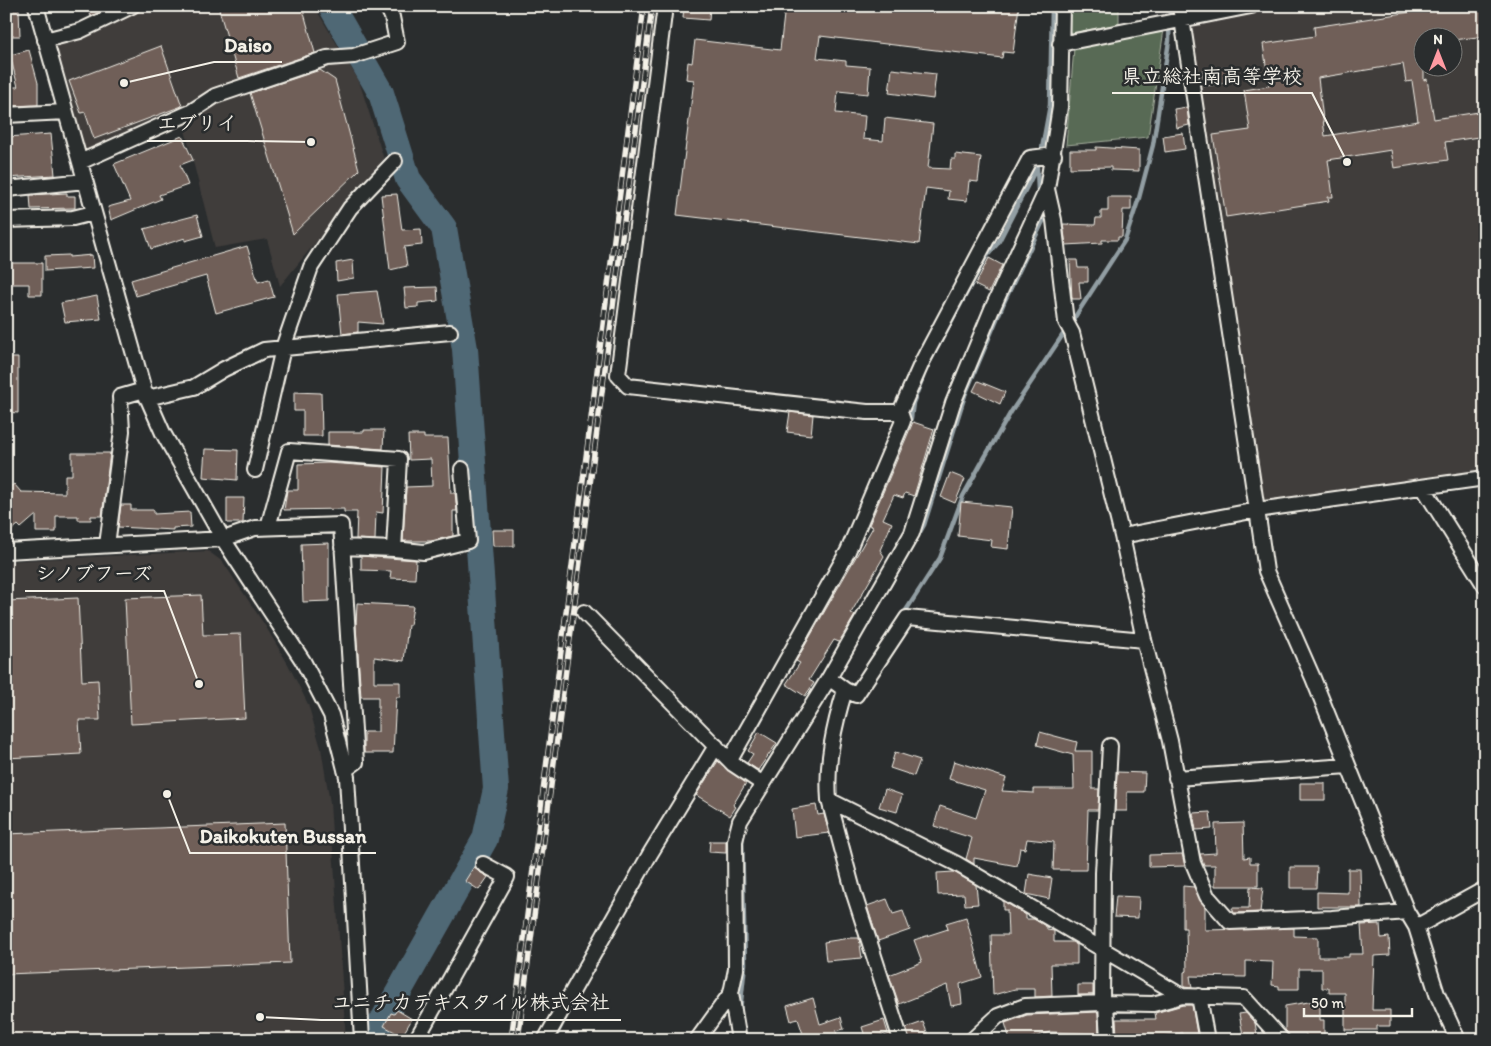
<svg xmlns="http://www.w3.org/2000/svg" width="1491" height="1046" font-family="Itim,'Klee One',sans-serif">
<rect width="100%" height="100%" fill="#2a2d2e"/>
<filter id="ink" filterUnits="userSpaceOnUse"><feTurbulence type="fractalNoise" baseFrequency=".02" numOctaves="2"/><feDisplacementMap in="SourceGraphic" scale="10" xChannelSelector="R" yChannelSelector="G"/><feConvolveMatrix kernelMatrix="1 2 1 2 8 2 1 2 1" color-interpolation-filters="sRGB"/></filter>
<g filter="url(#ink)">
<path fill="#3f3c3b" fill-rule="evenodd" d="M148,6H314L359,81L384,159L280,286L267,239L215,248L184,126L89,164L52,45Z
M1268,6H1485V472L1263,503L1190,33L1196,23L1244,15ZM1424,38H1454V68H1424Z
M208,551L223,562L266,627L288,664L308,704L321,748L330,803L346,1040H6V561Z"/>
<path fill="#586a54" stroke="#a6ae9e" d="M1068,6H1119V24L1071,33L1068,29Z
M1164,29L1148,137L1066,145L1074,48Z"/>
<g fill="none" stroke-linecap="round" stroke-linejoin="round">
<path stroke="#929ea3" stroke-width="4.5" d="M1041,154L1050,105L1052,6
M1037,168L1038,191
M1071,323L1125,240L1139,198L1153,145L1169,41L1170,6
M927,367L986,257L998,243L1037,167
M908,426L911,418L913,403L923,377
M889,587L924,525L965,395L1005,300L1045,217L1044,214
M903,615L940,558L963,496L982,462L1011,412L1066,330
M759,723L774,695
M740,1011L745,964L742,836
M554,1040L565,1018"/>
<path stroke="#506775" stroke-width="26" d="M331,6L381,93L408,179L444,228L465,349L496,789L485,839L376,1032"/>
</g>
<path fill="#6f5e58" stroke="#f4f1e8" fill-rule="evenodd" d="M86,6H111L91,16Z
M218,6H302L315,53L239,78Z
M684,6H710L709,20L683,18Z
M785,6H1019L1013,53L1003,52L1002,58L820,36L817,58L846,61V65L870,67L868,94L838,91L836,113L865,116L863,139L883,141L885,118L933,124L928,168L950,169L951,159H955V154L981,157L978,182L969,181L967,201L948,199L949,191L926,188L919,244L677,215L694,80L686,79L688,62L692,63L695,40L780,50Z
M1449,6H1453L1454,9L1485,6V36L1454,40V38H1424V80L1427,79L1434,119L1485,111V136L1445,142L1448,160L1394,168L1391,150L1328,160L1333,197H1328L1329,201L1226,217L1213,135L1250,130L1244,90L1269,86L1263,44L1315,36L1314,27ZM1403,64L1406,82L1412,81L1418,121L1325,136L1318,78Z
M6,9H19L20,36H7Z
M161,46L182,106L94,139L85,112L81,113L69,81Z
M29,50L38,83V105L6,106V87H18L10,55Z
M1230,67L1233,82L1205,86L1202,71Z
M892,69L936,74L933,99L889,93Z
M320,70L335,80L359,170L293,234L250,93Z
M1187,107L1189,125L1177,128L1174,109Z
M1183,133L1185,149L1165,152L1163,136Z
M51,134L55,175L6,178L7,137Z
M182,136L193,160L180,165L188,185L159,195L161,199L111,220L108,207L130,201L114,164Z
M1096,147L1139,150V171L1111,170V167L1070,168V150H1096Z
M67,193V196H75V208L31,209L30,195Z
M397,194L402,230L421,229L422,245L404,247L407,266L390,270L381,195Z
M1108,197H1131V210H1123L1122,237H1118V240H1102V243L1066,245L1063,224L1095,225L1096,218H1101V211H1108Z
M197,215L203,236L185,241V238L151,249L144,229Z
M247,246L258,282L269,279L274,297L216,313L206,276L136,296L131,280Z
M69,255V257L92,255L93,268L45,271V256Z
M989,258L1002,265L989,292L975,285Z
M353,260L354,278L337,281L336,263Z
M1070,260H1077L1078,268H1088V282H1079L1081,299H1072Z
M6,263H42V295H29V284H6Z
M437,287L438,301L418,303V307L406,308L404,288Z
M377,291L383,324L358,322V332L342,334L338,294Z
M97,296L101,319L65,322L61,303Z
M6,358H18V413L6,412Z
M978,381L1005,392L1000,404L973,391Z
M294,392L321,393L322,436H303V411H294Z
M790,412L813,415L811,435L787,432Z
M913,422L934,429L914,496L905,493L903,498L894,495L883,519L892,523L880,550L884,556L851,613L855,615L839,642L834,640L809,680L814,683L805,696L786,684L800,663L796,661L873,527L869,525Z
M364,430H384L383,449L328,445V432H364Z
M408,435H424V438H448L451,493H455L457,511H453V536L431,541H403L406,487L432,486L431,459L409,460Z
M205,449L238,450L237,480L203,477Z
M72,453H110L102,516H91V520H78V516H56V532H36V515L21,528L18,525L6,535V490L14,484L21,492L65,493V475H72Z
M328,463L385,467L383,513L376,512L375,540L356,539L357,512H344V509L284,510L287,490H298V464Z
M950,473L965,479L955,503L941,497Z
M227,498H244L243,523H227Z
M961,502L1012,507L1008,549L991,547L992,540L958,536Z
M121,505H131V510H154V514L190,512L191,527L173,528V530L118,527Z
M492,530H514V546H493Z
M329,543V601L303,602L301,544Z
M361,556L416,560L415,579L390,578L391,571L361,570Z
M201,595L203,635L241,634L245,718L131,724L125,598Z
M78,598L82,681L98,680L100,720H79L81,754L6,758V601Z
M357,603L413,606L410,625H408L404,661L374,657V682H400V697H396L393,753H364V732H378V697H361L356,626Z
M759,732L777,743L758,770L747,763L753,754L748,751Z
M1040,732L1077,742L1075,751H1092V789H1099L1098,810H1088L1086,870H1053L1054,842L1027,839L1025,849L1020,848L1017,866L974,858V864L966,859L972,838L934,826L940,806L976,818L985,790L949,779L954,761L1006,778L1002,791L1034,793V789H1074L1073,755L1037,745Z
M895,752L920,760L914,776L890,768Z
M718,761L746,783L733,805L736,807L730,816L696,795Z
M1117,772L1145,773L1144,792H1127V811H1115Z
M1300,783H1325V800H1300Z
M885,789L902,795L897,812L879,807Z
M816,805L818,815L824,814L829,833L795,837L792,809Z
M1210,812L1212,829L1196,830L1193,813Z
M285,823L290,963L6,974V834Z
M1243,823L1244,858L1250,857V863H1258V886H1215V865H1204L1200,854L1216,853L1215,824Z
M710,841H726V853L709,852Z
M1182,854L1185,866L1149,867V855Z
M475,865L478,871L488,877L479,890L465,881Z
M1290,867H1317L1316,888H1290Z
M1348,869H1360L1361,907H1317V892L1348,893Z
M954,872L976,885L978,904L965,905L964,894L938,895L937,873Z
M1029,874L1052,878L1049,899L1026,894Z
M1183,886L1194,887L1205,907V930L1294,928V936L1318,937V957H1349V954H1363L1361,925L1380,924L1381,938L1389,937L1390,955L1374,956L1372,1010H1390V1026H1377V1030H1345V993H1329V988H1322V969H1299V989H1279V986L1272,985L1273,962L1246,961V977L1190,976L1192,988L1184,987V972L1187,971L1186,928H1183Z
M1250,887L1263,888L1260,912L1234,913L1232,908H1249Z
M1116,896L1139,897L1138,918L1114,917Z
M887,899L893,914L903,911L910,930L878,941L867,906Z
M1003,901L1026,915V919H1034L1047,927V930L1054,931V942H1072L1077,945V964H1051L1052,996L1035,997V989H1015L993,995L991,935H1008L1007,910H1003Z
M966,917L982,977L960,984L962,1004L951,1006L947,985L899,1004L889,975L922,962L914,940L948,929L946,923Z
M850,938H859L862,958L826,961L824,942Z
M1078,985H1093V995H1078Z
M813,998L820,1024L841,1017L844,1029L836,1031L838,1040H805L798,1019L791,1021L787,1006Z
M1320,1000V1020H1324V1040H1306V1034H1289L1285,1030V1006Z
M1183,1005H1192L1197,1034L1183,1037L1182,1033L1145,1040H1136V1036H1117L1116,1019H1156L1155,1013Z
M397,1010L412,1019L402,1036L384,1026L391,1013L394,1014Z
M1098,1012L1099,1034L1050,1032L1025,1040H1010L1005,1023L1027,1015Z
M1246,1013L1255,1023L1258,1040H1244L1239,1014Z
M884,1020L888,1033L866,1040L862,1027Z
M923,1022L930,1040H910L906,1028Z
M890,1034L892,1040H878V1038Z"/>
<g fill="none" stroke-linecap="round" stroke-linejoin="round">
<defs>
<path id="minor" d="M36,6L144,390L163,433L223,539L303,661L331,715L347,777L362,1040
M665,6L618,375L628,386L867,412H900L923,360L1030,158L1054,155
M1180,6L1257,510L1485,478
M45,40L80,31L132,6
M1060,44L1251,6
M6,115L66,112
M80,162L189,113L215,96L327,58L354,56L397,42L392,17L387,6
M7,189L85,181
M1047,189L1054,220L1066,322L1072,333L1122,536L1144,640L1170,741L1193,863L1207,896L1230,922L1332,918L1407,912
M6,220L73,218L93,213
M147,398L194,387L224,369L264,350L450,332
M255,470L283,348L311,267L350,208L395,161
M1423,487L1485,586
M268,527L289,451L399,459L394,549L342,547
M1122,536L1257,510L1266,571L1313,678L1407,912L1416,927L1437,994L1458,1040
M107,545L122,431L120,397L144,390
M394,549L424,552L468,541L462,469
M6,551L223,539L255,528L341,525L356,762L345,770
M584,612L733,764L763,784
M829,678L845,690C834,726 826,762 829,800L854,894L901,1040
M845,690L856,695L907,618L1144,640
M730,760L848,551L903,421L900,412
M1176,778L1348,766
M829,800L957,864L1182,996L1244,998L1282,1040
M1416,927L1485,889
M731,993L739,1040
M1199,996L1207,1040
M1102,1003L1153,1004L1182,996
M1106,1003L1108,1040
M416,1040L507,877L483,864
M545,1040L650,854L716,746
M697,1040L731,993L736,969L735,841L740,821L829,678L912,533L953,403L992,309L1047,189L1060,107L1062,6
M972,1040L998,1016L1025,1006L1102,1003L1103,873L1110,746"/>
</defs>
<use href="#minor" stroke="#f4f1e8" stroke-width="18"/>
<use href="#minor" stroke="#2a2d2e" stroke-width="14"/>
<defs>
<path id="rail" d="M511,1040L644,6
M518,1040L652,6"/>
</defs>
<use href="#rail" stroke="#f4f1e8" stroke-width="5.5"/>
<use href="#rail" stroke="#2a2d2e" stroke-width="4" stroke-dasharray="11" stroke-linecap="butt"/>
</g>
</g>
<path fill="none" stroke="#f4f1e8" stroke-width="2" d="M124 83L214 62H282M1347 162L1312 93H1112M311 142L247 141H147M199 684L164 591H25M167 794L190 853H376M260 1017L321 1020H621"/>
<g fill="#f4f1e8" stroke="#2a2d2e" stroke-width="2">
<circle cx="124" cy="83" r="5"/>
<circle cx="1347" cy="162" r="5"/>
<circle cx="311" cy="142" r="5"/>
<circle cx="199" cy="684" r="5"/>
<circle cx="167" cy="794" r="5"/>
<circle cx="260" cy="1017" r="5"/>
</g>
<g font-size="20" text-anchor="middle" font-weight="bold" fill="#f4f1e8" stroke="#2a2d2e" stroke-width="5" stroke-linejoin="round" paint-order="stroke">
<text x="248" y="52">Daiso</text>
<text x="1212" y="83">県立総社南高等学校</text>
<text x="197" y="130">エブリイ</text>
<text x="94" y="580">シノブフーズ</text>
<text x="283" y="843">Daikokuten Bussan</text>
<text x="471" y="1009">ユニチカテキスタイル株式会社</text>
</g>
<rect width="1491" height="1046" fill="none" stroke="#2a2d2e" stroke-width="25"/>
<rect x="12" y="12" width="1466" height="1021" fill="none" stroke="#f4f1e8" stroke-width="2" filter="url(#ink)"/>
<g transform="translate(1438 52)"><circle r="24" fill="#2a2d2e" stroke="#7b7b78"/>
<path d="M0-4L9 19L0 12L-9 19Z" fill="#ff9aa2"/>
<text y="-8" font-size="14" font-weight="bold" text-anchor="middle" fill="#f4f1e8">N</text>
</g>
<path d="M1304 1008v8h108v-8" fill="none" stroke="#f4f1e8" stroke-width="2.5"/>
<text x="1311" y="1008" font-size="15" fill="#f4f1e8" stroke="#2a2d2e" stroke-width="4" paint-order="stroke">50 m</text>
</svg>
